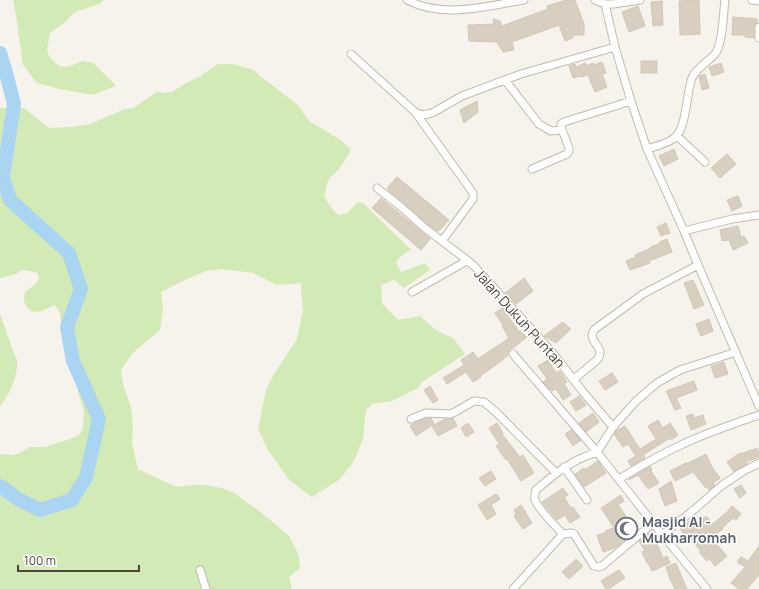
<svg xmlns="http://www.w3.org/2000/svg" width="759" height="589" font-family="Manrope,sans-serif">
<rect width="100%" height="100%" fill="#f6f3ec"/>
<path fill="#d2eab5" d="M13,0H104L99,4L75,12L63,24L50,33L47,49L49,56L54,62L60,66L68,67L82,61L94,63C100,71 109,77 116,86L92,95L60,89L37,83L23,65L16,15Z
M218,64H233L254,70L260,76L294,102L300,108L309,121L341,140L351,150C343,162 341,170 329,178L324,196C328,203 332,210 339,215L347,213L358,202L364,204L411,250L401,256L396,262L401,272L425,263L430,270L404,288L394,280L381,285L382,303L398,320L420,316L436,330L454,339L465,354L422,382L418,388L392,401L372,404L366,410L363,438L354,461L339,480L312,497L289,480L268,450L258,429L266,390L274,374L297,339L303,310L301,290V283L277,285L253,273L222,269L206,271L187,279L161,292L163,308L160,330L136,350L131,355L121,370L123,384L131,407L133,429L132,444L138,469L176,487L192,485H206L221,488L234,493L267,517L289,536L296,549L299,557L300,568L289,577L292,589H0V454L13,455L20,453L30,447H45L73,438L79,435L83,429L84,412L72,371L62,331L60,313L55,305C45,309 33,318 26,305C23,300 24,298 25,292C30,288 38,284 39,277L37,273L30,271L22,270L16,274L0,278V108H24L49,128L72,127L90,124L125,109L133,108L157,92L164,93L172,92L186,83L199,77Z
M0,314L17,361C18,377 10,393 0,406Z"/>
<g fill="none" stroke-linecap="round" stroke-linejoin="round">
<path stroke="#a9d4f2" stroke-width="14" d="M0,53L5,69L14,104L3,177L10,200L69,253L81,289L67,327L73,361L99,419L86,477L72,500L40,510L18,499L0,486"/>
</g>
<path fill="#d8cfc1" stroke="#d3c7b4" d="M566,0H575L584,24V35H572L573,38L565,41L559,25L512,42L514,50L503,52L497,42L469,41L468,25L494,24L493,19L500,21L502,26L548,9L547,6Z
M699,0L700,34L680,35L679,1Z
M662,1L663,25L653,26L651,2Z
M638,6L645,26L629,32L622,12Z
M733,17L757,19V22L755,24L754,27V38L745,37V35H732Z
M641,61H657V73H641Z
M602,62L606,73L602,74L607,87L595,92L588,75L581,77V76L573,78L569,66L575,64L576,67L585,63L586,66L593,63L594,65Z
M721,63L724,72L712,76L709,67Z
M705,74L709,88L702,90L699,76Z
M477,101L478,112L464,123L460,110Z
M674,149L678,159L664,166L659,156Z
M727,154L736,164L720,178L711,168Z
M397,177L449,220L439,231L438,230L437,231L429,225L403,202L388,190L389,189L387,188Z
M738,196L742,206L732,211L727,200Z
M381,198L430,239L421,250L372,208Z
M666,223L670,233L661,236L657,227Z
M738,226L741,237L744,236L748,243L733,250L729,240L722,241L720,230Z
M667,239L672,252L649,261L650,263L630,270L626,261L636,257L635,255L651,248V247L660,243V242Z
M524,278L533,291L516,304L505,293Z
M693,280L704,305L694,309L684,283Z
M504,307L510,315L508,316L518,330L527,337L509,351L508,355L504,358V359L480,376L481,377L473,382L466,372L447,384L443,378L464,365L461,360L473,352L478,359L509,338L502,326L503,325L495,313Z
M709,319L713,331L701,336L696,324Z
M563,322L571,329L556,343L544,336Z
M548,360L556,373L560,371L567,382L564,384L571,395L563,400L556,389L552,391L543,382L547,379L538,366Z
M724,362L728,374L715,378L711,366Z
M612,373L618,382L605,390L599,381Z
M694,381L697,390L676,398L681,408L675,410L666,391Z
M430,386L438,400L433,403L424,390Z
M579,396L586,405L576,411L570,402Z
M593,413L599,422L586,432L579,423Z
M693,414L694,418L703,415L706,424L691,430L686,416Z
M427,418H431L434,424L416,436L410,426L415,423Z
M453,418L457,426L438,436L432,426L445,419Z
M658,420L663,428L670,423L678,435L671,440L670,438L654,448L643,455L645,458L631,466L628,461L636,456L628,444L623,447L614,434L616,431L625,426L640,449L656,439L648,426Z
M468,423L474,432L466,437L461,428Z
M497,423L503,433L502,434L520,457L523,455L534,473L521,481L507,459L506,460L496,446L499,444L489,428Z
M571,430L581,440L573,446L565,434Z
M757,448L759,453V457L746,462L747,464L734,472L727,462L740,453V454Z
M706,454L712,467L720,478L713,483L715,485L709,490L707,487L706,488L693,472L675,481L670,471L686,463V464Z
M598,461L606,473L584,487L575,474L584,468L585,470Z
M650,466L652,470L651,471L659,483L648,489L638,475L629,480V479Z
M491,471L496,479L485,486L479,478Z
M671,481L677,501L665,506L659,489Z
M741,485L746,493L740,498L734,489Z
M563,488L568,495L564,497L571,508L573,507L580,517L570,523L565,515L557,520L542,502Z
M496,494L500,499L491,505L496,514L487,520L478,505Z
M621,495L624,501L618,505L628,519L632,518L637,530L615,548L603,552L597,535L606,533L605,531L614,528L601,508Z
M521,505L532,523L523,529L514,516L516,514L514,510Z
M732,506L741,514L736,520L733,518L722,528L723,529L711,538L727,556L715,566L709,558L707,561L699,552L701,551L688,536L686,537L680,529L694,517L699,523L706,516L713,524L727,512Z
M651,532L657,544L663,558L667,556L670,563L652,571L648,563H647L642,552L645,551L639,541Z
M759,546V575L747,589H739L731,583L745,567L737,562L741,557L748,561Z
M576,559L583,566L569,579L562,572Z
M676,563L680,573L687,589H675L670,579L666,567Z
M619,570L625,578L608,589H606L601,581Z"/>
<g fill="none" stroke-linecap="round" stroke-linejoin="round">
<defs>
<path id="street" d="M407,0C444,19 485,6 524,0
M595,0L605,4H613L640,0
M752,0L759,1
M605,4L615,47L631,101L647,149L684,231L698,265L759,406
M759,38V27
M351,54L415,112L423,115L432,113L462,96L521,74L615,47
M505,80L539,124L551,131L562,130
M415,112L473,193V199L470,203L442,241
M677,136L705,162
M647,149C656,146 666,144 673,139C687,131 686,93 692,78C696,68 708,62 715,54C723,44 723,14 725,0
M532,169L567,154L569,151V148L561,127V124L564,122L631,101
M377,188L400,206L426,229L467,260
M684,231L732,219L759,215
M412,292L463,263L467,260L474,266L552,352L583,392L613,427
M513,354L597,452L613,427L636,401L657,383L680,370L736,352
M574,379L597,360C608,347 584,341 595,329L643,294L698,265
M411,419L426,413L450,414L455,412L467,405L474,401L484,402L497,413L556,473
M564,467L587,500
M619,479C639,467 659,455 681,445C706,433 733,424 759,415
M563,534C556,527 538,508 535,500C534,497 535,494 536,490C557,472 570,461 597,452L653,523L707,589
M563,534L572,533L574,534L594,566L598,567L602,566L653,523
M662,535L695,509L721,486L742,472L759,463
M200,570L206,589
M513,589L563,534"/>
</defs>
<use href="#street" stroke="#c2bbae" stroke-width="9"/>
<use href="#street" stroke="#fff" stroke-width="7"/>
</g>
<defs>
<symbol id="mosque-ring" viewBox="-11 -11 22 22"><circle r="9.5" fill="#fff" stroke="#6b7280" stroke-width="1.5"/><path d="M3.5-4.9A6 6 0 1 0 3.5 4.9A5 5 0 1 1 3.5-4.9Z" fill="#6b7280"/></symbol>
</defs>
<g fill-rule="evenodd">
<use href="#mosque-ring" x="614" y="516" width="25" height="25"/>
</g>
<g text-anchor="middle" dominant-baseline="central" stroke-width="3" stroke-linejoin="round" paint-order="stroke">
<g font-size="14" fill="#4b4439" stroke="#fff">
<text transform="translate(520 318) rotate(48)">Jalan Dukuh Puntan</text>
</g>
<g font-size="14" font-weight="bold" fill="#5b616d" stroke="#fff" text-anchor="start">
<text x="642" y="521">Masjid Al -<tspan x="642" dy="16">Mukharromah</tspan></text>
</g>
</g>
<path d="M18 565v6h121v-6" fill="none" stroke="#4b4439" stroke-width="2"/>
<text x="24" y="565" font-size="12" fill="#4b4439" stroke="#ffffff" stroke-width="3" paint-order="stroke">100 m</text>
</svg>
